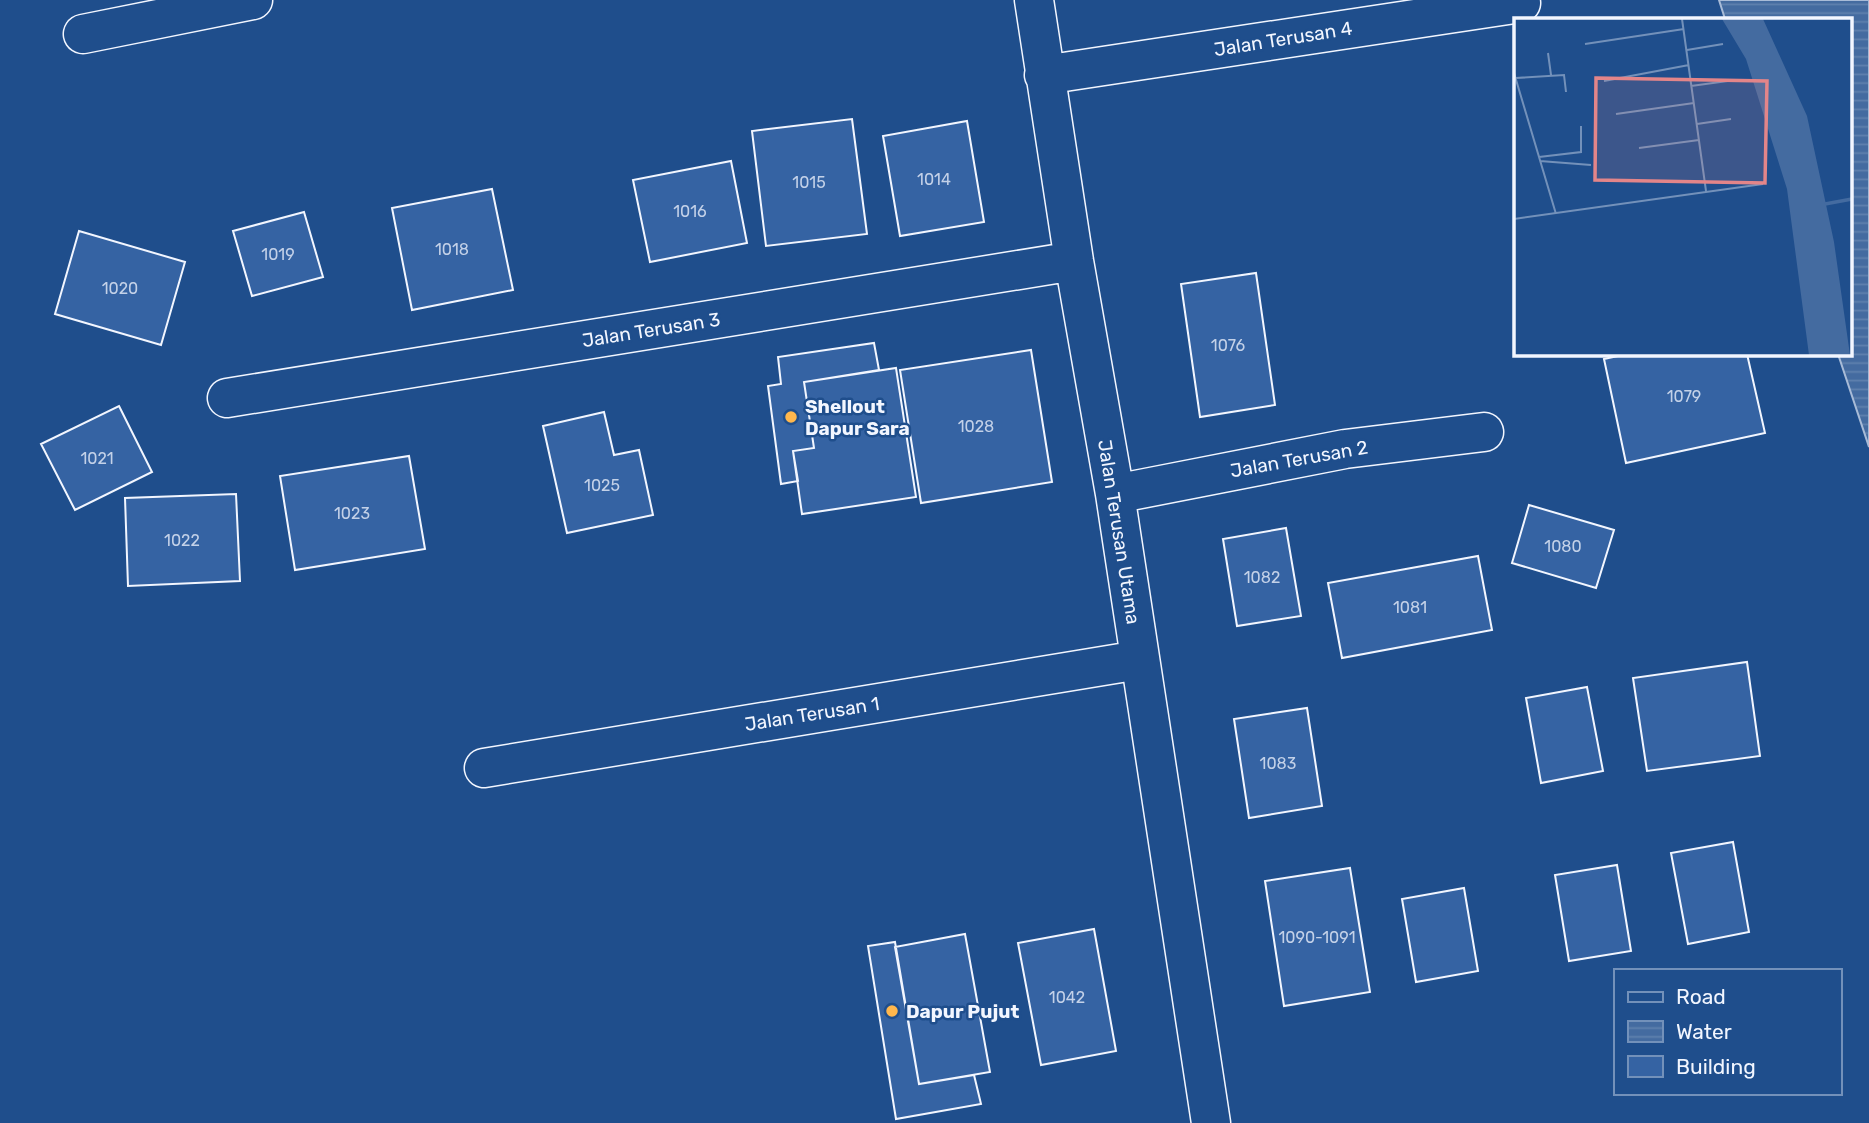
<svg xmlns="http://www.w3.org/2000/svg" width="1869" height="1123" font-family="Rubik,sans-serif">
<defs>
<pattern id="water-rules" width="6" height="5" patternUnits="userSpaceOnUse" patternTransform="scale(1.75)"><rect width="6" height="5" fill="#446ba0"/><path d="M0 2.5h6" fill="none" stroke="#5f81ae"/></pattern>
</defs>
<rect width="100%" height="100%" fill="#1f4e8c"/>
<path fill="url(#water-rules)" stroke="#a8bbd7" stroke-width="2" d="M1719,0H1869V447L1838,354H1850V19H1725Z"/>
<path fill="#3563a3" stroke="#f2f6ff" stroke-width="2" d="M852,119L867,234L766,246L752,131Z
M967,121L984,222L900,236L883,136Z
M731,161L747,243L650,262L633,180Z
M492,189L513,290L412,310L392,208Z
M304,212L323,277L252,296L233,231Z
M79,231L185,262L161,345L55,314Z
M1256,273L1275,405L1200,417L1181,284Z
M874,343L879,370L804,382L814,448L793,451L798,481L781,484L768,386L781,384L778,357Z
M1031,350L1052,482L921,503L900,370Z
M1627,354H1747L1765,433L1626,463L1604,359Z
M896,368L916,497L802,514L793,451L814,448L804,382Z
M119,406L152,472L75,510L41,444Z
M604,412L614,455L639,450L653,515L567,533L543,426Z
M409,456L425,549L295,570L280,476Z
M236,494L240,581L128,586L125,498Z
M1529,505L1614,530L1596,588L1512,563Z
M1286,528L1301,616L1237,626L1223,539Z
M1478,556L1492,630L1342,658L1328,583Z
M1747,662L1760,756L1647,771L1633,678Z
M1587,687L1603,771L1541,783L1526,698Z
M1307,708L1322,806L1249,818L1234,719Z
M1733,842L1749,932L1688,944L1671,853Z
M1617,865L1631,951L1569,961L1555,875Z
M1350,868L1370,992L1284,1006L1265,881Z
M1464,888L1478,971L1416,982L1402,899Z
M1094,929L1116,1051L1041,1065L1018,943Z
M965,934L990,1072L919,1084L895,947Z
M895,942L919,1084L974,1075L981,1104L896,1119L868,946Z"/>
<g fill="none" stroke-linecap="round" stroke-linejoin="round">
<defs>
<path id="minor" d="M1034,0L1074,261L1115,494L1211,1123
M83,34L253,0
M1044,75L1521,3
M227,398L1074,261
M1115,494L1345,449L1484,432
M484,768L1139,660"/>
</defs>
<use href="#minor" stroke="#f2f6ff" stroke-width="41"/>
<use href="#minor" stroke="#1f4e8c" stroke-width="38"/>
</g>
<g fill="#ffb74d" stroke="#1f4e8c" stroke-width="2.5">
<circle cx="791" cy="417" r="7"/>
<circle cx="892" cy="1011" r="7"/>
</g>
<g text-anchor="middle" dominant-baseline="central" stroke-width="5" stroke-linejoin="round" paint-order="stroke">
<g font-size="16" fill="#c3d1e8">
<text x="934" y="179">1014</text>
<text x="809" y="182">1015</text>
<text x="690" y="211">1016</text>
<text x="452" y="249">1018</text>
<text x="278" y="254">1019</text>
<text x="120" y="288">1020</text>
<text x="1228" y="345">1076</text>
<text x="1684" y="396">1079</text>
<text x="976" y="426">1028</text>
<text x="97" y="458">1021</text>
<text x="602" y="485">1025</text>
<text x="352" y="513">1023</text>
<text x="182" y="540">1022</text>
<text x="1563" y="546">1080</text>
<text x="1262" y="577">1082</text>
<text x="1410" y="607">1081</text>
<text x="1278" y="763">1083</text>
<text x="1317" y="937">1090-1091</text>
<text x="1067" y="997">1042</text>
</g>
<g font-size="19" fill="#f2f6ff" stroke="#1f4e8c">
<text transform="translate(1283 39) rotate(-9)">Jalan Terusan 4</text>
<text transform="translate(651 330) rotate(-9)">Jalan Terusan 3</text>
<text transform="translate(1299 459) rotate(-10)">Jalan Terusan 2</text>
<text transform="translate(1119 532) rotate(81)">Jalan Terusan Utama</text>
<text transform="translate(812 714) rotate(-9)">Jalan Terusan 1</text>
</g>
<g font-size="19" font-weight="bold" fill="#f2f6ff" stroke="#1f4e8c" text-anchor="start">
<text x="805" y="406">Shellout<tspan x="805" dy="22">Dapur Sara</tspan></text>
<text x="906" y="1011">Dapur Pujut</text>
</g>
</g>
<g transform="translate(1514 18)">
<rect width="338" height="338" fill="#1f4e8c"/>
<path d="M208,1H249L293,98L320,224L336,337H295L273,171L232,41Z" fill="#446ba0"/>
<path fill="none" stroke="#446ba0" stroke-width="3.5" d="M311,186L338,181"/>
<path fill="none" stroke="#7391ba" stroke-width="2" d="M168,1L192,173M71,26L170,11M173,32L209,26M34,35L37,57M0,55L42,196M2,60L50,57L52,74M90,63L175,47M177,68L221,62M102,96L180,85M183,106L217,101M125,130L185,122M25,139L67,134V108M26,143L77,147M0,201L249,166"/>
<path fill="#e38589" fill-opacity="0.15" stroke="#e38589" stroke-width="3.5" d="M82,60L253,63L251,165L81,162Z"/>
<rect width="338" height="338" fill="none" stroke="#f2f6ff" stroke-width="3.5"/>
</g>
<rect x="1614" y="969" width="228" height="126" fill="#1f4e8c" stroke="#7391ba" stroke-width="2"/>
<rect x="1628" y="992" width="35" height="10" fill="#1f4e8c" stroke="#7391ba" stroke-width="2"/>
<text x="1676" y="1004" font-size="21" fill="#f2f6ff">Road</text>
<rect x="1628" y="1021" width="35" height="21" fill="url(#water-rules)" stroke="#7391ba" stroke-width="2"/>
<text x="1676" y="1039" font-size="21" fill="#f2f6ff">Water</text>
<rect x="1628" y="1056" width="35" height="21" fill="#3563a3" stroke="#7391ba" stroke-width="2"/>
<text x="1676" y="1074" font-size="21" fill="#f2f6ff">Building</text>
</svg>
